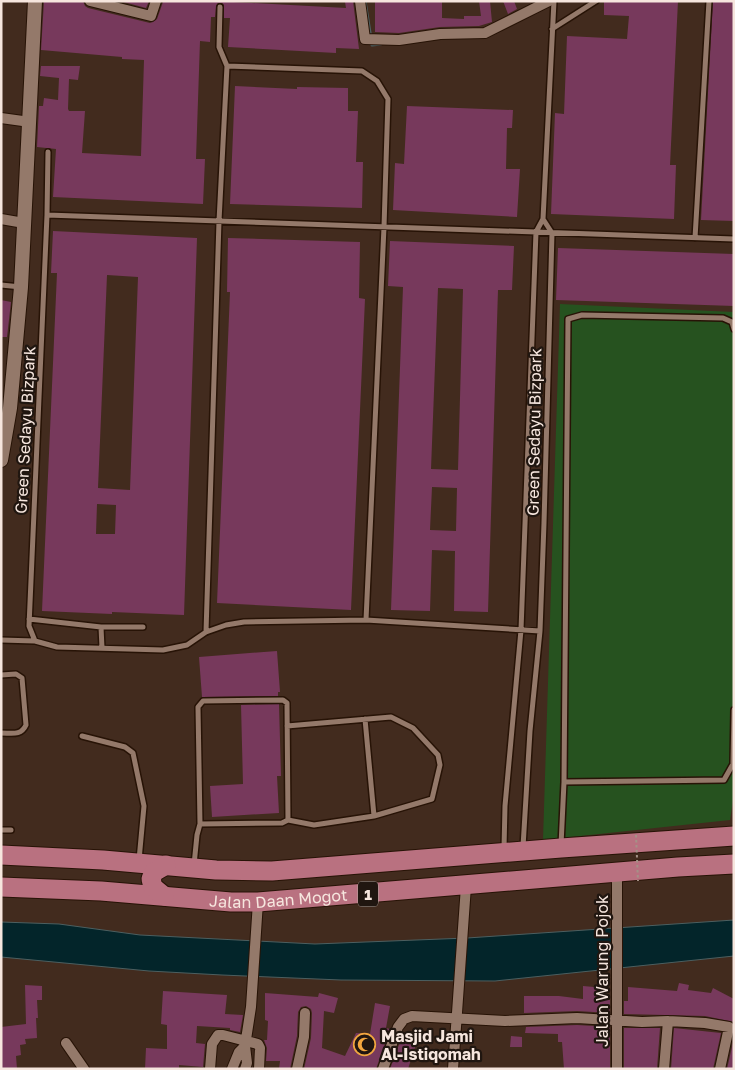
<svg xmlns="http://www.w3.org/2000/svg" width="735" height="1070" font-family="'Golos Text',sans-serif">
<rect width="100%" height="100%" fill="#422b1e"/>
<path fill="#26521f" d="M560,304L734,312V794L730,820L543,840Z"/>
<path fill="#03252a" stroke="#4c5f60" d="M734,920V956L495,981L341,980L222,975L149,971L1,957V922L59,924L140,935L315,944L467,938Z"/>
<g fill="none" stroke-linecap="round" stroke-linejoin="round">
<path stroke="#4c5f60" stroke-width="3" d="M365,1L372,45L381,44"/>
</g>
<path fill="#77395c" fill-rule="evenodd" d="M44,1H83L85,6L88,8L150,23L153,22L157,19L163,2L215,1L346,8L345,2L353,1L359,49L336,48V53L228,47L230,18H224V5L222,3H218L216,6L215,17H211L210,42L200,41L196,159H205L203,204L53,197L56,149L37,147L39,106H43L44,98L58,100L59,78L40,76L41,66H80L78,80L69,79L68,109L69,111H85L82,153L141,156L144,60L122,59V57L41,50Z
M120,1H149L146,8Z
M375,1H442V18L464,19V16H481L479,1H490L492,22L479,26L440,27L399,33L375,32Z
M503,1H514L517,9L508,14Z
M604,1H678L670,165H676L674,219L551,214L555,113L564,114L567,36L627,39L629,16L604,15Z
M713,1H734V221L701,220Z
M235,86L297,89V87L348,88V111H358L356,162H363L362,208L230,204Z
M407,106L513,110L512,128H507L506,169H520L517,217L393,210L395,163L404,164Z
M53,231L197,238L184,615L112,612V614L42,611L57,273H51ZM107,275L138,277L130,490L98,488ZM97,504L116,505L115,534H96Z
M228,238L360,242L359,298L365,299L351,610L217,603L230,292H227Z
M390,241L514,246L512,290H498L488,612L454,611L455,551L432,550L430,611L391,610L403,287L388,286ZM438,288L463,289L458,470L431,469ZM432,487L457,488L456,531L430,530Z
M558,248L734,254V306L556,300Z
M1,300L11,302L7,337H1Z
M277,651L280,692H278V696L202,697L199,657Z
M279,704L281,776H277L279,813L212,817L210,786L243,784L241,705Z
M679,983L689,985L688,990L711,993L713,988L734,999V1022L705,1016L624,1014V1001H628V987L677,991Z
M25,985L42,986V1000H37L38,1018H36L37,1038L25,1039L26,1044L20,1045L21,1055L16,1056L17,1069H1V1027L26,1024Z
M583,986L605,988L604,1000H610V1013L577,1011L524,1013V996H559L583,999Z
M163,991L227,995L225,1014L243,1015L240,1032L230,1030V1028L197,1026L196,1043L205,1044L203,1067L179,1065V1069H145L146,1048L167,1049V1025L161,1024Z
M265,993L318,997L319,993L338,998L334,1013L324,1011L322,1048L345,1056L356,1033L370,1034L375,1003L390,1006L386,1028L390,1029L376,1069H304L311,1038L312,1013L311,1009L306,1006L301,1007L298,1012L297,1036L290,1069H279L280,1061H266L267,1048L264,1040H267L268,1021L265,1020Z
M577,1025L610,1027V1069H564L562,1042H558V1034L525,1033L526,1027Z
M624,1028H660L657,1069H624Z
M674,1028L721,1033L713,1069H671Z
M403,1034L418,1038L408,1069H390Z
M511,1036L522,1037V1047H510Z
M734,1038V1069H727Z"/>
<g fill="none" stroke-linecap="round" stroke-linejoin="round">
<defs>
<path id="lane" d="M552,29L596,1
M227,66L362,71L377,81L388,99L384,227L366,620
M48,152L47,215L29,626L35,641L57,647L163,650L187,645L206,632L226,625L244,622L366,620L540,631
M47,215L734,239
M695,238L709,1
M1,285L21,287
M29,619L101,627L102,648
M101,627H143
M206,632L219,221L227,66L219,47L220,7
M1,640L35,641
M1,675L16,674L22,678L26,725C21,736 12,733 1,733
M365,719L374,816
M287,726L391,717L413,728L438,755L440,765L432,799L374,816L314,825L288,820
M82,736L125,747L133,753L144,806L139,860
M564,782L568,319L582,315L723,318L732,322L734,329
M1,830H11
M561,845L564,782L724,780L733,764L734,710
M523,847L530,731L540,631L544,523L552,233L543,219
M504,848L505,806L521,630L536,232L543,219L554,1
M194,865L197,835L200,824L198,707L203,701L283,700L287,703L288,820L282,823L200,824"/>
<path id="street" d="M90,1L151,16L156,1
M360,1L365,39L399,40L440,34L485,33L549,1
M1,118L30,122
M1,219L24,223
M617,872V1069
M66,1043L84,1069
M210,1069L212,1044L218,1035H223L258,1044L260,1048L259,1069
M232,1069L239,1052L245,1046
M245,1069L247,1063L245,1046L251,1007L258,902
M297,1069L304,1037L305,1013
M383,1069L398,1027L404,1019L412,1016L505,1021L577,1018L642,1022L668,1021L705,1023L729,1027L720,1069
M453,1069L466,886
M664,1069L668,1021"/>
<path id="secondary" d="M1,460L10,408L21,287L35,1"/>
<g id="highway">
<path d="M1,855L103,860L216,870L272,871L561,848L734,836"/>
<path id="s1" d="M1,887L101,891L231,902H258L678,867L734,864"/>
<path d="M164,896L153,887L151,879L154,872L166,865"/>
</g>
</defs>
<use href="#lane" stroke="#271306" stroke-width="8"/>
<use href="#street" stroke="#271306" stroke-width="12"/>
<use href="#secondary" stroke="#271306" stroke-width="16"/>
<use href="#highway" stroke="#271306" stroke-width="21"/>
<use href="#lane" stroke="#94796a" stroke-width="5"/>
<use href="#street" stroke="#94796a" stroke-width="10"/>
<use href="#secondary" stroke="#94796a" stroke-width="14"/>
<use href="#highway" stroke="#b97180" stroke-width="19"/>
<path stroke="#a59287" stroke-width="2" stroke-dasharray="2.5 2.5" stroke-linecap="butt" d="M636,835L638,881"/>
</g>
<defs>
<symbol id="mosque-ring" viewBox="-11 -11 22 22"><circle r="9.5" fill="#201610" stroke="#f1a63f" stroke-width="1.5"/><path d="M3.5-4.9A6 6 0 1 0 3.5 4.9A5 5 0 1 1 3.5-4.9Z" fill="#f1a63f"/></symbol>
</defs>
<g fill-rule="evenodd">
<use href="#mosque-ring" x="352" y="1032" width="25" height="25"/>
</g>
<g text-anchor="middle" dominant-baseline="central" stroke-width="4.5" stroke-linejoin="round" paint-order="stroke">
<rect fill="#201610" stroke="#b6a8a0" stroke-width="1" x="358" y="881.5" width="20" height="25" rx="4"/>
<g font-size="15" font-weight="bold" fill="#f6e6de">
<text x="368" y="894">1</text>
</g>
<g font-size="16" fill="#f6e6de" stroke="#201610">
<text transform="translate(25 430) rotate(-87)">Green Sedayu Bizpark</text>
<text transform="translate(534 432) rotate(-89)">Green Sedayu Bizpark</text>
<text stroke="none"><textPath href="#s1" startOffset="278">Jalan Daan Mogot</textPath></text>
<text transform="translate(602 971) rotate(-90)">Jalan Warung Pojok</text>
</g>
<g font-size="16" font-weight="bold" fill="#f6e6de" stroke="#201610" text-anchor="start">
<text x="381" y="1036">Masjid Jami<tspan x="381" dy="18">Al-Istiqomah</tspan></text>
</g>
</g>
<rect width="735" height="1070" fill="none" stroke="#f6e6de" stroke-width="5"/>
</svg>
